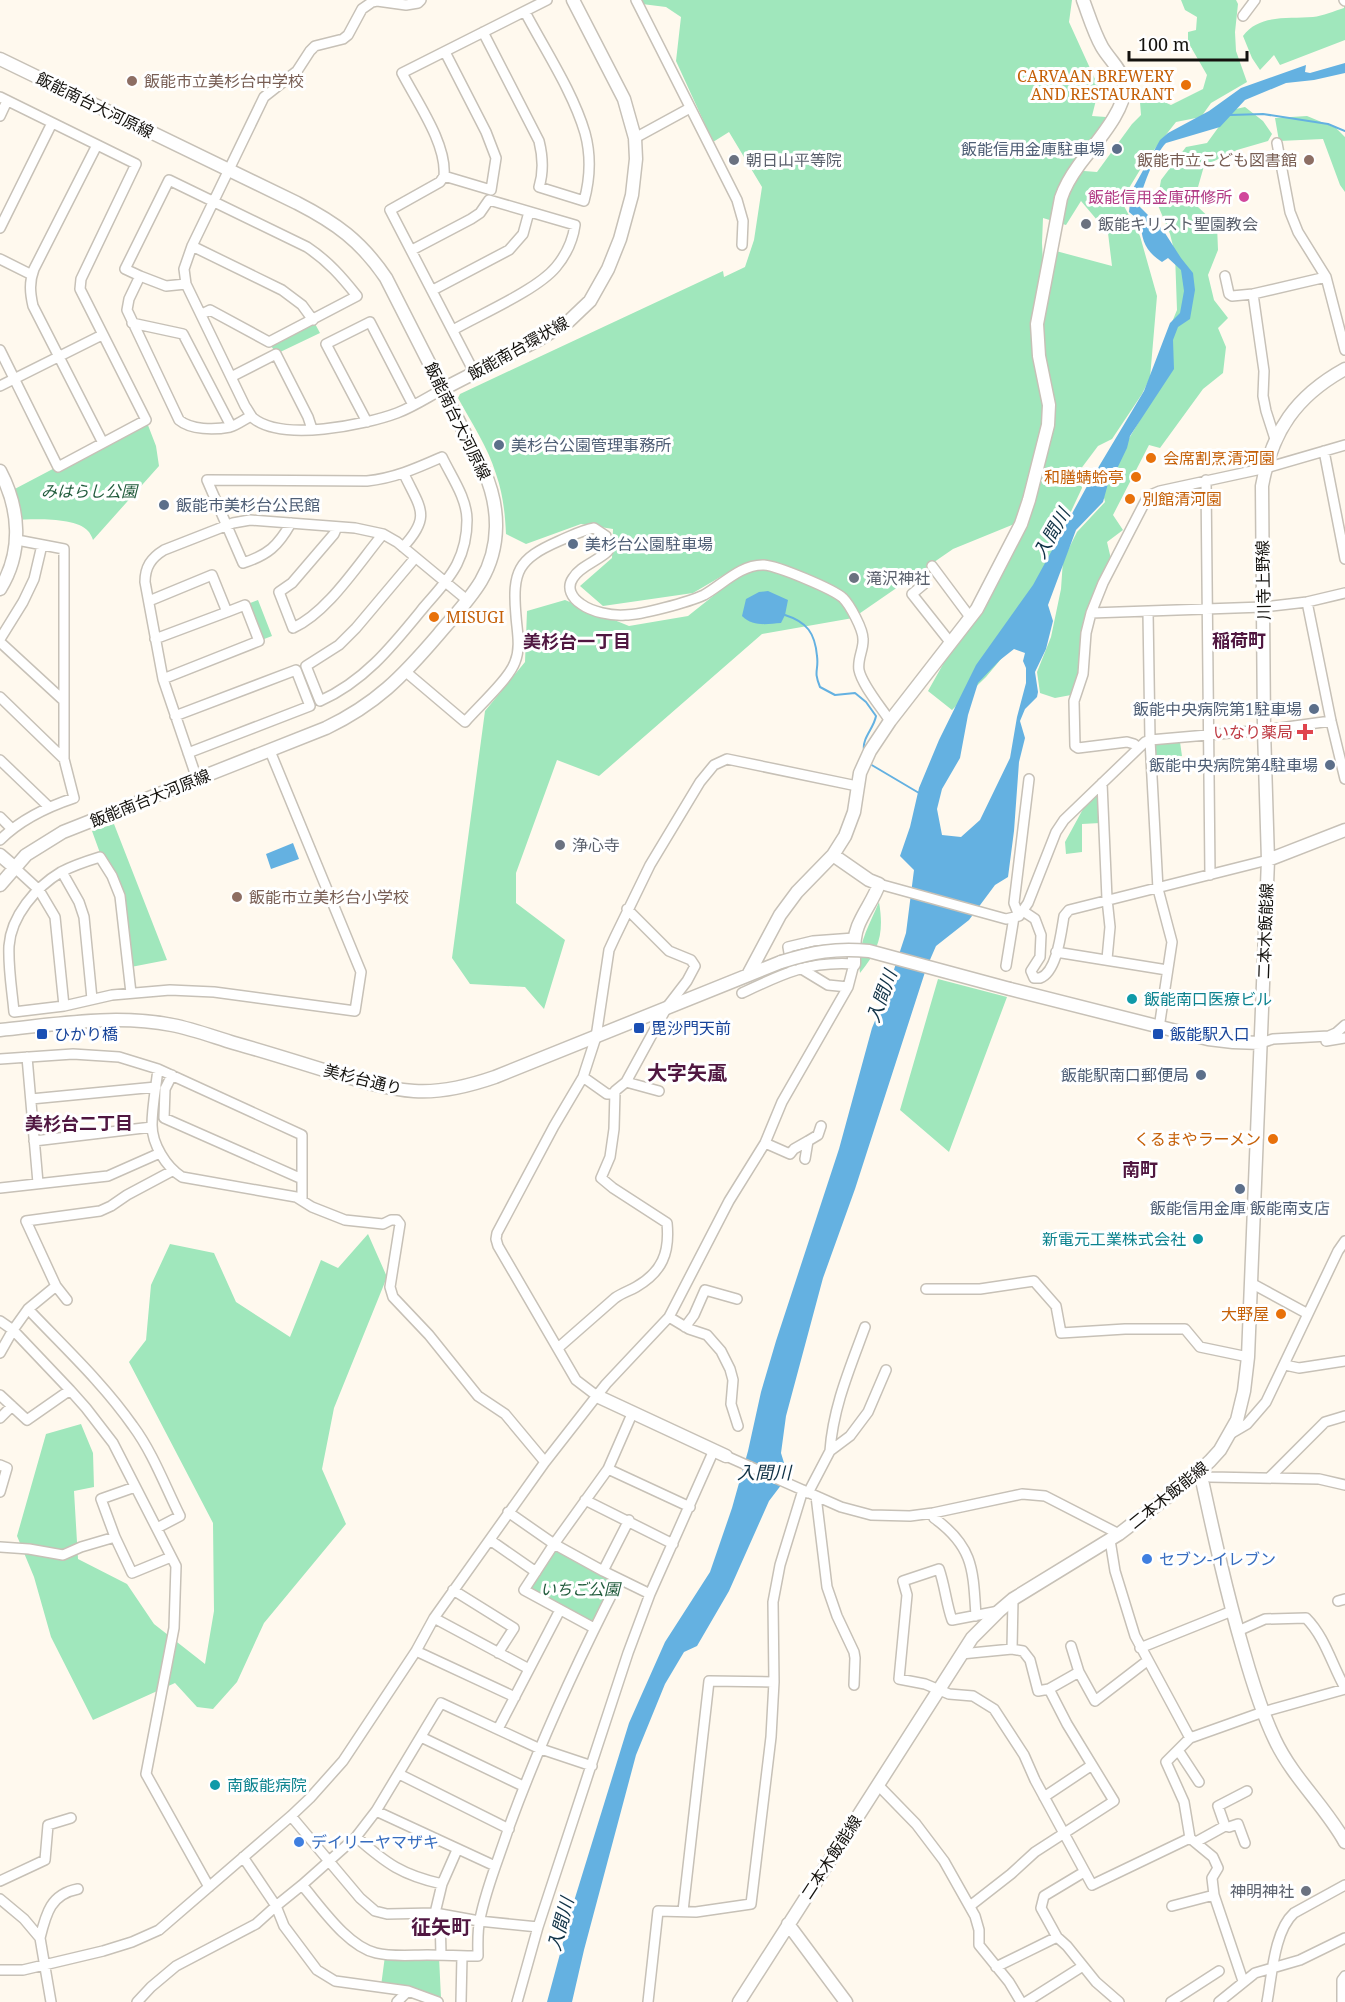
<svg xmlns="http://www.w3.org/2000/svg" width="1345" height="2002" font-family="'Noto Serif','Noto Sans JP',serif">
<rect width="100%" height="100%" fill="#fff9ee"/>
<path fill="#a0e7bc" fill-rule="evenodd" d="M640,0H1072L1069,22L1099,88L1092,116L1106,117L1105,129L1071,170L1097,172L1132,124L1141,115L1140,102L1149,95L1171,105L1203,89L1207,75L1188,42V32L1196,30L1197,17L1185,10L1181,0H1236L1238,4L1235,32L1236,51L1247,82L1211,103L1201,117L1176,122L1146,160L1126,193L1124,206L1140,236L1157,296L1150,378L1142,394L1112,439L1098,446L1080,470L1082,488L1037,584L1012,646L986,677L952,710L928,691L1024,520L953,549L853,618L762,634L599,776L557,760L516,873V903L565,940L544,1009L525,987L470,984L452,958L485,711L525,662L527,611L565,600L629,626L688,616L752,565L734,569L693,593L603,606L580,586L612,558L613,529L581,524L526,544L506,534C505,513 503,494 496,474C488,447 471,422 458,398L460,394L723,271L724,277L745,267L754,240L762,187L729,132L713,142L676,61L681,17L666,7L642,4ZM1081,201L1108,233L1112,266L1056,251L1043,264L1042,243L1043,218L1066,225Z
M1344,0H1345V40L1280,65L1274,55L1260,70L1252,58L1243,36C1259,14 1288,19 1313,17C1323,16 1334,11 1344,8Z
M1245,107L1263,121L1272,134L1268,141L1237,150L1204,166L1198,187V207L1217,225L1218,250L1208,275L1214,300L1228,318L1218,328L1226,347L1223,373L1203,389L1160,448L1149,445L1113,515L1123,530L1107,542L1111,559L1086,616L1080,674L1071,695L1055,698L1040,693L1037,672L1051,637L1061,589L1063,560L1077,532L1105,502L1101,485L1140,420L1170,327L1177,310L1175,254L1170,234L1157,203L1161,180L1186,147L1207,143L1231,110Z
M1307,116L1336,128L1345,137V192L1340,185L1323,139L1279,141L1275,118Z
M313,320L320,333L276,354L269,342Z
M146,420L156,446L159,466L93,540C92,537 90,533 88,531C76,517 33,519 15,520L9,492Z
M258,600L272,636L259,641L245,605Z
M1180,742L1182,756L1155,759L1154,744Z
M1095,796H1101L1100,823L1082,824V852L1066,854L1065,842L1083,809Z
M114,824L167,960L131,967L123,899L100,853L92,831Z
M879,902C884,932 880,949 860,973C856,946 869,926 879,902Z
M938,979L1007,997L949,1152L900,1110Z
M368,1234L387,1277L334,1408L322,1469L346,1524L264,1623L237,1682L213,1709L197,1707L175,1683L93,1720L51,1637L34,1577L17,1536L46,1434L81,1424L93,1453L94,1487L74,1491L78,1559L127,1584L154,1624L205,1664L214,1611L213,1523L129,1362L146,1340L151,1285L170,1244L214,1253L236,1302L290,1337L321,1260L338,1268Z
M554,1549L615,1581L594,1622L528,1588Z
M385,1956L439,1957L441,1998L410,1989L381,1986Z"/>
<path fill="#64b1e1" fill-rule="evenodd" d="M1345,63V73L1314,80L1286,83L1245,100L1220,127L1166,143C1155,154 1140,191 1139,206L1163,230L1181,258L1193,273L1195,290L1190,319L1178,327L1173,340L1174,369L1130,436L1127,448L1115,473L1109,480L1103,502L1076,530L1048,605L1053,621L1046,649L1035,672L1038,692L1037,697L1025,709L1020,721L1025,738L1019,762L1014,831L1008,877L995,885L969,920L936,946L926,969L855,1189L823,1278L786,1416L781,1453L788,1476L769,1501L729,1591L697,1646L684,1652L665,1684L636,1755L584,1950L572,2002H547L575,1898L629,1723L665,1642L710,1572L732,1508L748,1451L761,1392L776,1341L839,1149L872,1028L885,997L906,933L914,870L900,856L910,827L919,788L939,740L976,665L1033,585L1086,488L1144,391L1170,323L1180,313L1184,291L1181,270L1168,258L1162,262C1146,252 1141,240 1141,222L1129,212L1131,192L1160,140L1168,133L1209,111L1241,88L1306,65L1305,72L1310,73ZM1014,649L1025,653L1023,661L1026,668V683L1017,717L1010,758L980,820L961,837L942,835L937,809L942,789L960,758L968,715L978,683L1000,660Z
M768,591L788,600L785,615L781,623C767,624 753,627 742,616L746,599L759,592Z
M293,843L299,859L271,869L266,854Z"/>
<g fill="none" stroke-linecap="round" stroke-linejoin="round">
<path stroke="#64b1e1" stroke-width="2" d="M1230,115L1263,114L1328,124L1345,131
M785,615C807,622 815,633 817,656C819,671 813,670 820,687L835,695L855,693L866,702L876,716C874,728 862,738 864,750
M870,764L919,793"/>
<defs>
<path id="street" d="M421,0L418,3L406,5L377,1L372,2L362,9L348,35L343,39L315,46L310,51L297,71L264,97L192,246L184,269L186,284L245,406C248,410 250,415 253,418C282,442 365,425 397,413C413,407 428,397 443,389
M636,0L737,200L743,221L742,245
M1344,0L1345,1
M1243,16L1255,0
M483,32L539,141C543,157 544,171 539,187L584,201C590,179 591,155 585,133C573,92 545,50 525,12
M445,52L486,132L496,158L491,190L444,176L440,182L390,210L474,372
M0,97L136,164L81,279L80,289L146,420L58,467L0,350
M0,116L7,101
M635,138L690,108
M1277,143L1290,212L1298,232L1326,277L1345,350
M97,145L34,269C29,282 30,293 33,306L103,443
M444,176C447,144 417,102 402,73L547,0
M0,228L52,123
M192,246L282,290L302,305L313,320
M412,250L471,219L480,213L489,200L575,225C573,239 566,255 556,267C537,290 481,314 453,330
M0,259L32,275
M140,276L166,286L186,284
M1225,276L1229,294L1232,296L1253,294L1326,277
M433,290L509,250L523,234L529,212
M1253,294L1264,371L1263,396L1266,411L1275,439
M202,314L210,310L269,342L357,296C342,277 328,261 307,247L169,180L125,269L140,276L129,299L127,310L179,420C191,430 214,430 230,427C237,425 245,419 251,416
M132,323L183,334L231,426
M231,377L276,354L308,417L312,429
M0,386L102,335
M367,422L326,344L370,322L413,405
M1324,451L1345,559
M1206,480L1210,875
M291,523C278,546 268,555 243,563L207,480L367,481C395,478 417,468 442,457C451,476 467,498 467,520C467,536 464,550 457,564C449,580 435,594 424,607C393,645 365,681 320,701L306,666L339,645L356,628L415,558
M337,527L334,534L292,583L279,592L293,628C328,612 358,564 383,534
M403,547C432,516 420,508 404,474
M932,566L970,617
M924,584L912,594L950,642
M149,601L212,575L227,612L245,605L259,641L163,679
M1307,602L1331,721L1345,779
M1148,612L1150,740L1158,889L1172,942L1159,1028
M1091,613L1263,607L1307,602L1345,593
M0,639L23,602L34,579L42,545
M155,639L227,612
M0,642L63,700
M406,672L465,722C478,707 509,679 515,662C521,647 517,631 516,616C512,571 518,559 559,541C571,536 582,530 594,528L606,536L608,551C598,561 580,566 573,578C566,588 572,598 581,604C592,612 611,616 625,615C641,615 689,602 704,595C722,585 741,564 764,565C778,566 833,589 843,598C850,605 863,629 863,639C864,649 857,659 859,670C862,685 881,707 890,721
M0,697L64,759
M175,716L296,670L310,706L188,753
M1138,747L1134,744L1127,742L1078,748L1075,746L1074,701L1083,674L1086,633L1091,613L1103,583L1148,496L1160,491L1266,468L1345,445
M0,760L49,807
M197,779L163,679L145,582C145,567 151,558 164,550L233,523L250,520L355,528L383,534L397,542L467,600
M1102,783L1107,899L1110,927L1107,959
M0,817L11,828
M0,840C21,819 47,807 74,798L64,759V549L17,540
M14,867L39,890L55,917L64,1006
M62,872L79,902L84,917L92,999
M879,884L1006,919L1019,916L1028,903L1056,832L1064,820L1145,742L1150,740L1264,730L1331,721
M1023,911L1035,919L1041,935L1040,957L1031,971L1034,978H1040C1057,972 1061,933 1064,916L1069,910L1268,860
M1019,916L1014,903L1029,779
M1056,952L1167,970
M791,964L788,947L813,941L854,938
M1006,966L1014,917
M800,968L828,985L848,987
M131,993L120,896L112,876L100,857C87,861 74,865 61,872C36,887 11,916 9,946C8,968 12,990 14,1012L64,1006L112,995L170,990L214,992L355,1011L361,972L270,751
M1326,1041L1345,1038
M1261,1043L1273,1039L1329,1036L1336,1033L1345,1025
M27,1057L38,1183
M0,1059L73,1054L119,1057L158,1069L302,1135V1200
M158,1069C156,1087 152,1107 152,1125C152,1144 166,1167 182,1177L296,1197L312,1207L345,1220L383,1224L391,1220H397L400,1224L390,1287L393,1297L429,1335L478,1396L505,1414L545,1462
M172,1075L165,1089L164,1118L302,1179
M583,1077L607,1094H613
M626,1082L659,1091
M31,1099L156,1087
M34,1141L152,1127
M765,1143L790,1154L794,1149L808,1141
M805,1159L808,1141L818,1135L821,1126
M0,1188L108,1176L160,1153
M1251,1283L1308,1314
M56,1286L26,1221L100,1211L111,1206L127,1195L172,1171
M926,1289H980L1034,1281L1056,1306L1061,1333L1125,1329H1185L1200,1347L1248,1357
M28,1309C64,1347 103,1383 133,1426C153,1453 165,1486 180,1516L157,1528
M669,1317L689,1329L707,1335L721,1351L730,1369L733,1380L731,1404L738,1426
M0,1321L13,1330L70,1390L86,1408L113,1443L176,1566L174,1628L146,1774L209,1887
M685,1327L694,1315L705,1290L737,1299
M558,1348L615,1298C622,1293 629,1291 636,1287C662,1272 670,1253 667,1223L613,1188L601,1178L610,1157L614,1129L615,1091L626,1082L667,1007L687,981L695,966L691,960L669,951L627,909
M0,1353L13,1330L28,1309L56,1286L67,1300
M1285,1365L1299,1368L1345,1361
M0,1395L27,1420L70,1390
M597,1396L576,1380L498,1246L496,1239L497,1233L554,1126L583,1077L596,1037L609,950L615,937L650,865L700,782L714,765L727,759L857,786
M632,1414L608,1469L554,1544L603,1571L650,1594
M0,1418L12,1406
M1230,1434L1247,1424L1266,1402L1338,1251L1345,1241
M830,1451C833,1407 850,1368 865,1327
M726,1456L841,1507L871,1515L910,1516L933,1513L1022,1494L1045,1496L1119,1534
M0,1465L7,1468L0,1492
M608,1469L690,1507
M1200,1471L1210,1477L1319,1479L1345,1485
M1269,1478L1325,1422L1345,1416
M135,1487L101,1499L115,1537L132,1573L171,1557
M808,1493L830,1451L850,1436L868,1412L886,1370
M816,1496L827,1587L837,1616L854,1652L855,1658L854,1685
M585,1500L673,1544
M508,1512L554,1544L524,1590L594,1628
M933,1513L934,1518C974,1547 973,1570 976,1616
M490,1540L536,1572
M0,1547L29,1549L63,1555L81,1547L115,1537
M603,1571L629,1520
M453,1590L514,1628L498,1653
M1338,1601L1345,1599
M999,1611L952,1620C946,1603 945,1586 939,1569L903,1581L907,1595L899,1679L925,1684L949,1694L973,1696L994,1709L1024,1755L1035,1780L1092,1885L1190,1838L1184,1802L1166,1762L1190,1738L1135,1636L1115,1571L1110,1540
M434,1618L529,1669
M1238,1631L1265,1619L1306,1618C1325,1637 1332,1665 1345,1688
M1071,1646L1079,1672
M1140,1648L1232,1611
M1012,1649L1013,1599
M416,1651L515,1697
M961,1654L1012,1649L1023,1651L1030,1660L1038,1691L1049,1689L1079,1672L1095,1701L1147,1661
M498,1729L560,1610
M421,1737L523,1786
M1190,1738L1263,1712L1345,1689
M1178,1750L1199,1782
M399,1774L509,1829
M878,1785L916,1824L944,1861L975,1916L979,1930V1945L1009,1982L1021,2002
M1044,1797L1092,1765
M376,1811L495,1866
M291,1816L360,1898L375,1911L387,1914L435,1913L479,1921L538,1927
M1225,1826L1229,1827L1238,1824L1245,1843
M356,1837C387,1864 402,1875 442,1884
M1190,1838L1213,1857L1218,1868L1212,1878L1214,1895L1243,1981
M1196,1842L1225,1826L1218,1806L1247,1791
M243,1857L276,1906L284,1926L317,1970L335,1981L408,1991L438,2002
M1084,1872L1044,1896L1041,1908L1057,1937L1067,1946L1096,1982L1119,2002
M0,1881L45,1860L48,1825L71,1818
M302,1885C321,1907 347,1946 376,1953C392,1957 411,1955 427,1955C444,1955 461,1956 478,1956C478,1944 477,1931 480,1919C486,1888 499,1858 509,1827C540,1742 578,1660 619,1580
M0,1899L24,1919L40,1938L51,2002
M970,1906L1011,1874L1035,1852L1114,1801L1067,1724L1049,1689
M1172,1906L1214,1895
M683,1911L709,1681L774,1682
M435,1913L442,1884L457,1850
M440,1914L441,1955
M40,1938C46,1913 51,1894 78,1889
M996,1967L1057,1937
M0,1970H23L103,1951L132,1942L159,1930L291,1816L310,1798L343,1761L416,1651L434,1618L545,1462L606,1384L669,1317L729,1201L765,1143L782,1102L848,987L854,964C808,961 782,974 742,993
M137,2002L151,1987L176,1966L256,1924L276,1906L302,1885L356,1837L376,1811L441,1703L538,1748L592,1766
M397,2002L408,1991
M461,2002L462,1956
M517,2002L538,1927L628,1653L650,1594L714,1450
M648,2002L658,1911L696,1912L751,1904L771,1737L774,1682L773,1602L780,1565L803,1490
M1026,2002L1083,1966
M1171,2002L1219,1971
M1219,2002L1255,1973L1300,1960L1345,1938
M1267,2002C1272,1976 1274,1931 1294,1913L1345,1885
M1342,2002V1980L1345,1976"/>
<path id="secondary" d="M0,59L297,203C336,223 361,241 386,278L484,471C500,507 501,547 481,581C469,601 452,618 438,635C402,677 376,704 326,728L63,832L26,855L0,885
M443,389L538,340L569,321L590,301L608,269L620,239L632,195L636,159L635,138L624,99L573,0
M0,471C20,509 23,552 0,589
M0,855L14,867
M833,855L869,880L879,884C874,899 864,911 858,926C853,938 854,951 854,964
M1268,860L1264,730L1262,486C1272,431 1296,396 1345,369
M748,975L780,915L797,892L833,855L845,836L854,812L860,773L870,751L890,721L977,609L1021,524L1029,500L1048,425L1049,405L1039,356L1037,324L1061,198C1065,186 1071,176 1079,165C1092,147 1130,107 1124,82C1121,69 1109,59 1102,47C1094,33 1089,16 1083,0
M1010,989L1208,1039L1233,1042L1261,1043
M0,1030C58,1024 115,1014 172,1025C193,1029 214,1037 234,1043C266,1052 298,1062 330,1072C358,1080 385,1089 414,1091C442,1093 469,1086 495,1077L781,962
M597,1396L726,1456
M1200,1471C1213,1531 1226,1591 1243,1649C1252,1681 1261,1711 1275,1740C1293,1778 1325,1806 1345,1842
M788,1924L846,2002
M739,2002L972,1638L999,1611L1013,1599L1119,1534L1187,1482L1210,1461L1220,1450L1237,1420L1244,1391L1248,1357L1268,860L1345,830"/>
</defs>
<use href="#street" stroke="#c7c1b7" stroke-width="12"/>
<use href="#secondary" stroke="#c7c1b7" stroke-width="15"/>
<use href="#street" stroke="#fff" stroke-width="9"/>
<use href="#secondary" stroke="#fff" stroke-width="12"/>
<defs>
<path id="secondary-bridge" d="M781,962C813,952 835,948 869,951L1010,989"/>
</defs>
<use href="#secondary-bridge" stroke="#c7c1b7" stroke-width="15" stroke-linecap="butt"/>
<use href="#secondary-bridge" stroke="#fff" stroke-width="12"/>
</g>
<g fill="#8d6e63" stroke="#fff" stroke-width="2">
<circle cx="132" cy="81" r="6"/>
<circle cx="1309" cy="160" r="6"/>
<circle cx="237" cy="897" r="6"/>
</g>
<g fill="#e8710a" stroke="#fff" stroke-width="2">
<circle cx="1186" cy="85" r="6"/>
<circle cx="1151" cy="458" r="6"/>
<circle cx="1136" cy="477" r="6"/>
<circle cx="1130" cy="499" r="6"/>
<circle cx="434" cy="617" r="6"/>
<circle cx="1273" cy="1139" r="6"/>
<circle cx="1281" cy="1314" r="6"/>
</g>
<g fill="#5c6f8a" stroke="#fff" stroke-width="2">
<circle cx="1117" cy="149" r="6"/>
<circle cx="499" cy="445" r="6"/>
<circle cx="164" cy="505" r="6"/>
<circle cx="573" cy="544" r="6"/>
<circle cx="1314" cy="709" r="6"/>
<circle cx="1330" cy="765" r="6"/>
<circle cx="1201" cy="1075" r="6"/>
<circle cx="1240" cy="1189" r="6"/>
</g>
<g fill="#6b7280" stroke="#fff" stroke-width="2">
<circle cx="734" cy="160" r="6"/>
<circle cx="1086" cy="224" r="6"/>
<circle cx="854" cy="578" r="6"/>
<circle cx="560" cy="845" r="6"/>
<circle cx="1306" cy="1891" r="6"/>
</g>
<circle fill="#d1479c" stroke="#fff" stroke-width="2" cx="1244" cy="197" r="6"/>
<path fill="#e0444e" stroke="#fff" stroke-width="2" d="M1302 723h6v6h6v6h-6v6h-6v-6h-6v-6h6z"/>
<g fill="#0f9aa8" stroke="#fff" stroke-width="2">
<circle cx="1132" cy="999" r="6"/>
<circle cx="1198" cy="1239" r="6"/>
<circle cx="215" cy="1785" r="6"/>
</g>
<g fill="#1a4fb4" stroke="#fff" stroke-width="2">
<rect x="633" y="1022" width="12" height="12" rx="3"/>
<rect x="36" y="1028" width="12" height="12" rx="3"/>
<rect x="1152" y="1028" width="12" height="12" rx="3"/>
</g>
<g fill="#3f7fe0" stroke="#fff" stroke-width="2">
<circle cx="1147" cy="1559" r="6"/>
<circle cx="299" cy="1842" r="6"/>
</g>
<g text-anchor="middle" dominant-baseline="central" stroke-width="6" stroke-linejoin="round" paint-order="stroke">
<g font-size="16" fill="#c56008" stroke="#fff" text-anchor="end">
<text x="1174" y="76">CARVAAN BREWERY<tspan x="1174" dy="18">AND RESTAURANT</tspan></text>
<text x="1163" y="458" text-anchor="start">会席割烹清河園</text>
<text x="1124" y="477">和膳蜻蛉亭</text>
<text x="1142" y="499" text-anchor="start">別館清河園</text>
<text x="446" y="617" text-anchor="start">MISUGI</text>
<text x="1261" y="1139">くるまやラーメン</text>
<text x="1269" y="1314">大野屋</text>
</g>
<g font-size="16" fill="#785e54" stroke="#fff" text-anchor="start">
<text x="144" y="81">飯能市立美杉台中学校</text>
<text x="1297" y="160" text-anchor="end">飯能市立こども図書館</text>
<text x="249" y="897">飯能市立美杉台小学校</text>
</g>
<g font-size="16" fill="#14120e" stroke="#fff">
<text transform="translate(95 105) rotate(26)">飯能南台大河原線</text>
<text transform="translate(518 348) rotate(-29)">飯能南台環状線</text>
<text transform="translate(458 421) rotate(64)">飯能南台大河原線</text>
<text transform="translate(1263 580) rotate(-91)">川寺上野線</text>
<text transform="translate(150 798) rotate(-22)">飯能南台大河原線</text>
<text transform="translate(1265 931) rotate(-88)">二本木飯能線</text>
<text transform="translate(363 1079) rotate(14)">美杉台通り</text>
<text transform="translate(1168 1495) rotate(-39)">二本木飯能線</text>
<text transform="translate(831 1857) rotate(-57)">二本木飯能線</text>
</g>
<g font-size="16" fill="#4e5e75" stroke="#fff" text-anchor="end">
<text x="1105" y="149">飯能信用金庫駐車場</text>
<text x="511" y="445" text-anchor="start">美杉台公園管理事務所</text>
<text x="176" y="505" text-anchor="start">飯能市美杉台公民館</text>
<text x="585" y="544" text-anchor="start">美杉台公園駐車場</text>
<text x="1302" y="709">飯能中央病院第1駐車場</text>
<text x="1318" y="765">飯能中央病院第4駐車場</text>
<text x="1189" y="1075">飯能駅南口郵便局</text>
<text x="1240" y="1208" text-anchor="middle">飯能信用金庫 飯能南支店</text>
</g>
<g font-size="16" fill="#5b616d" stroke="#fff" text-anchor="start">
<text x="746" y="160">朝日山平等院</text>
<text x="1098" y="224">飯能キリスト聖園教会</text>
<text x="866" y="578">滝沢神社</text>
<text x="572" y="845">浄心寺</text>
<text x="1294" y="1891" text-anchor="end">神明神社</text>
</g>
<g font-size="16" fill="#b23c85" stroke="#fff" text-anchor="end">
<text x="1232" y="197">飯能信用金庫研修所</text>
</g>
<g font-size="16" font-style="italic" fill="#215b3c" stroke="#fff">
<text x="89" y="491">みはらし公園</text>
<text x="580" y="1589">いちご公園</text>
</g>
<g font-size="16" fill="#be3a42" stroke="#fff" text-anchor="end">
<text x="1293" y="732">いなり薬局</text>
</g>
<g font-size="16" fill="#0d838f" stroke="#fff" text-anchor="start">
<text x="1144" y="999">飯能南口医療ビル</text>
<text x="1186" y="1239" text-anchor="end">新電元工業株式会社</text>
<text x="227" y="1785">南飯能病院</text>
</g>
<g font-size="16" fill="#164399" stroke="#fff" text-anchor="start">
<text x="651" y="1028">毘沙門天前</text>
<text x="54" y="1034">ひかり橋</text>
<text x="1170" y="1034">飯能駅入口</text>
</g>
<g font-size="16" fill="#366cbe" stroke="#fff" text-anchor="start">
<text x="1159" y="1559">セブン-イレブン</text>
<text x="311" y="1842">デイリーヤマザキ</text>
</g>
<g font-size="18" font-style="italic" fill="#103246" stroke="#fff">
<text transform="translate(1051 533) rotate(-60)">入間川</text>
<text transform="translate(881 996) rotate(-70)">入間川</text>
<text x="764" y="1472">入間川</text>
<text transform="translate(560 1924) rotate(-75)">入間川</text>
</g>
<g font-size="18" font-weight="bold" fill="#501741" stroke="#fff">
<text x="1239" y="640">稲荷町</text>
<text x="577" y="641">美杉台一丁目</text>
<text x="79" y="1123">美杉台二丁目</text>
<text x="1140" y="1169">南町</text>
</g>
<g font-size="20" font-weight="bold" fill="#501741" stroke="#fff">
<text x="687" y="1072">大字矢颪</text>
<text x="441" y="1926">征矢町</text>
</g>
</g>
<path d="M1129 51v9h118v-9" fill="none" stroke="#14120e" stroke-width="3"/>
<text x="1138" y="51" font-size="18" fill="#14120e" stroke="#ffffff" stroke-width="4.5" paint-order="stroke">100 m</text>
</svg>
